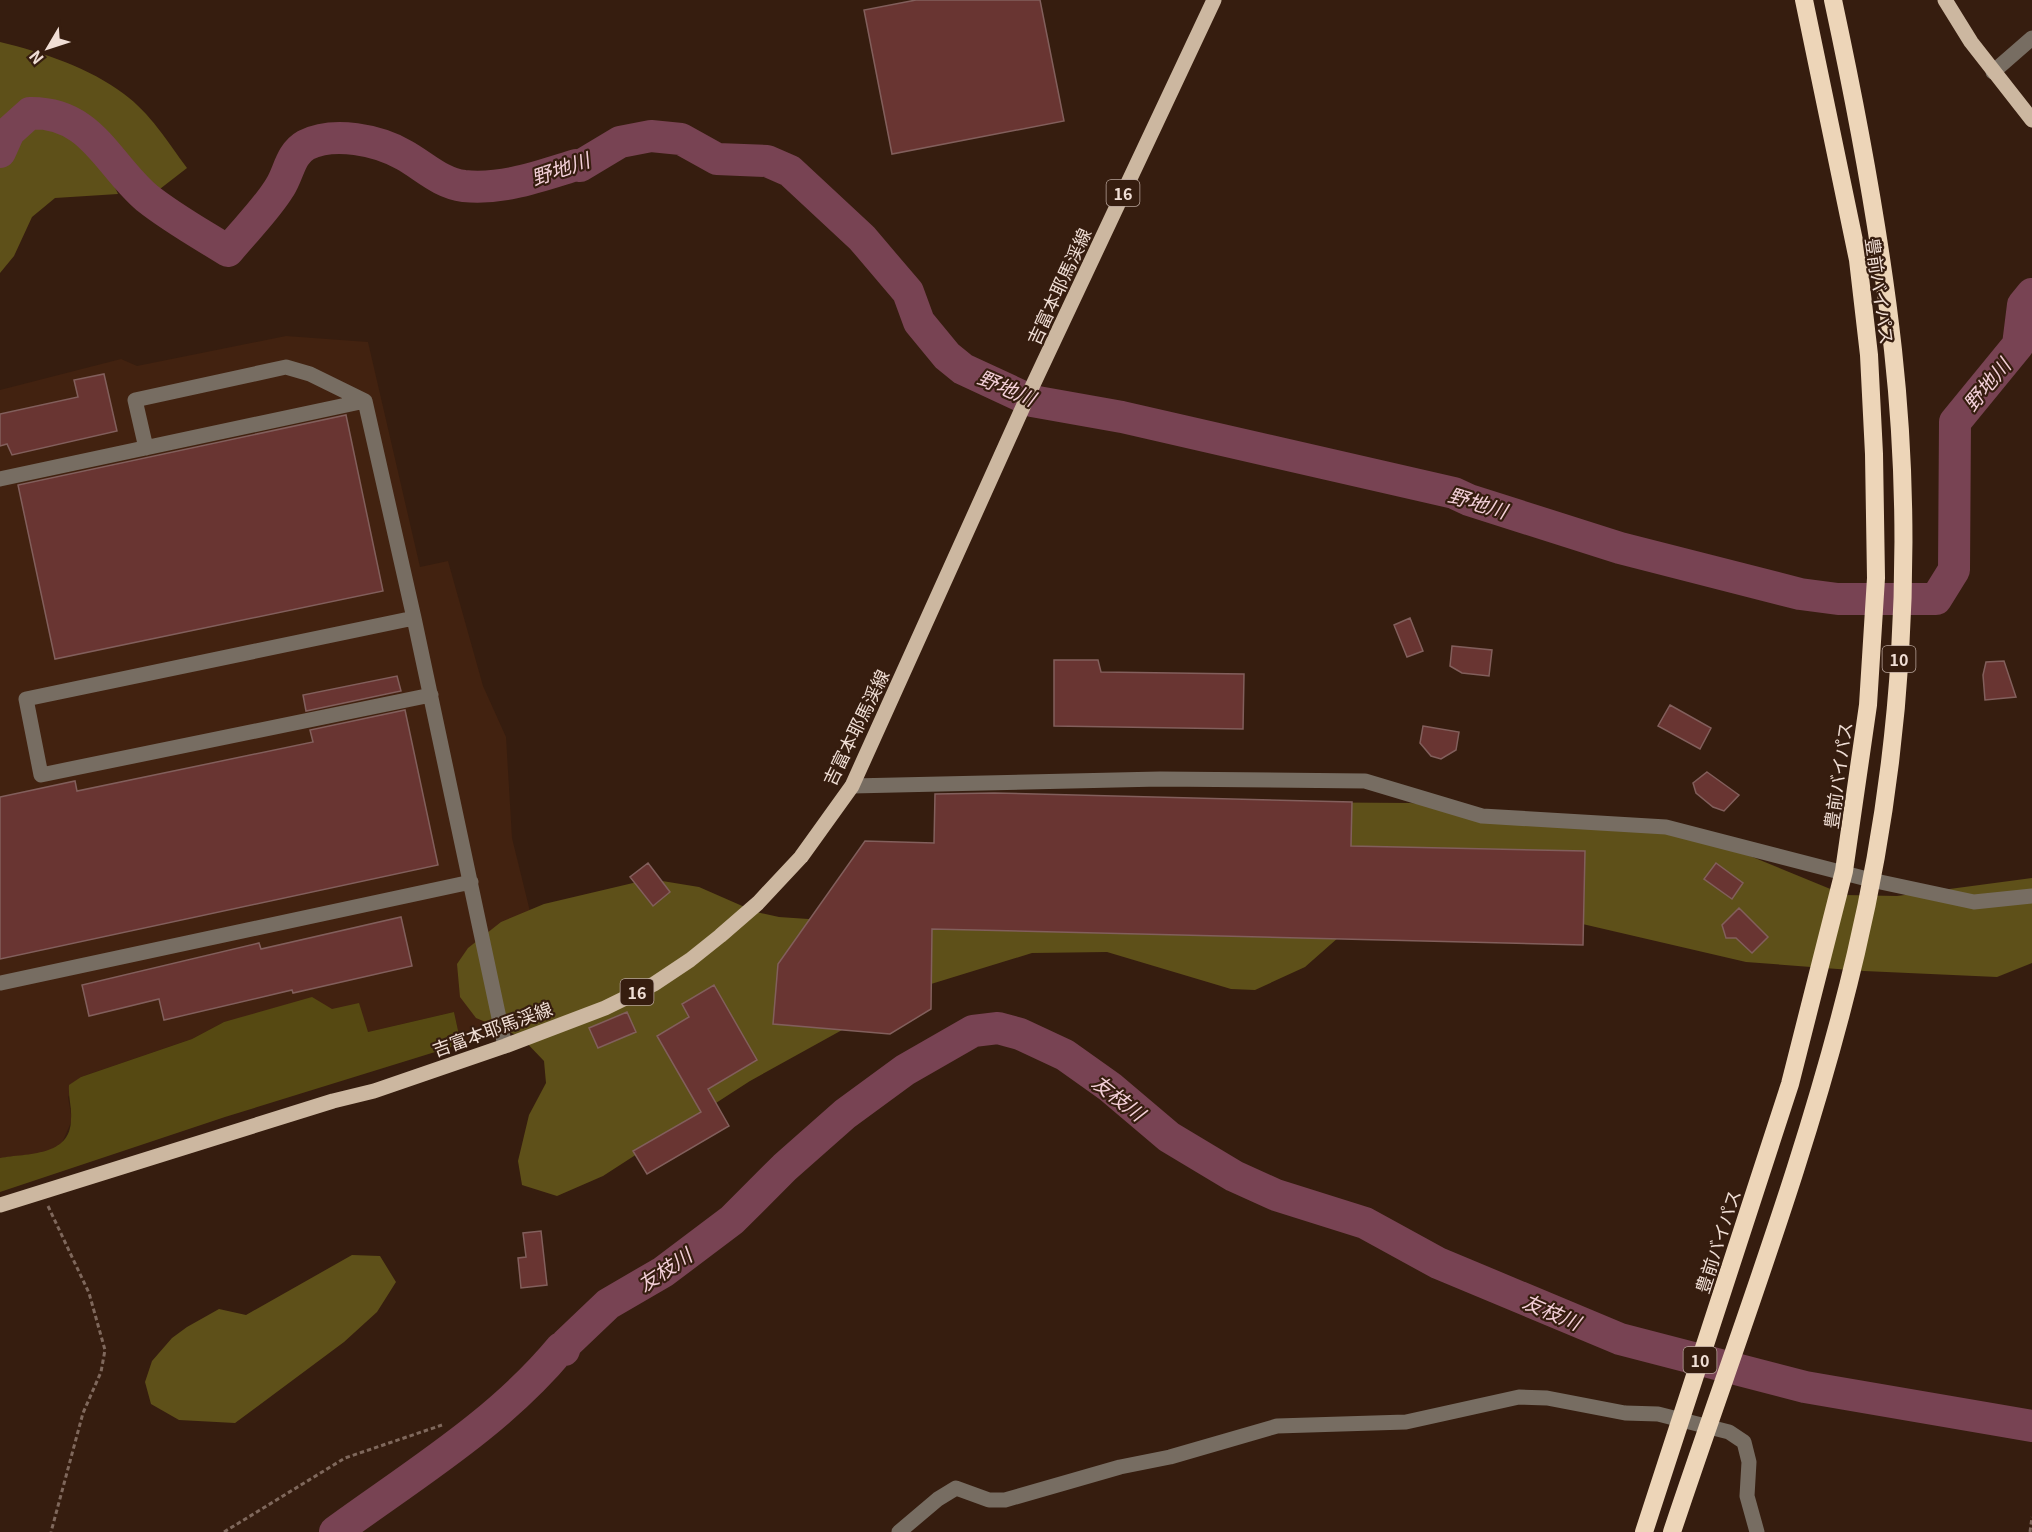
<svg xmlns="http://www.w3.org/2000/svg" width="2032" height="1532" font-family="Georgia,'Noto Sans JP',serif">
<rect width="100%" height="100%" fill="#361d0f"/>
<path fill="#422210" d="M286,336L368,342L420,567L448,561L483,686L506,737L512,838L538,944L532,1016L461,1044L454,1012L368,1032L332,1009L224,1022L192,1039L81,1077L68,1097L72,1120L62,1143L46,1153L0,1158V390L121,359L137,366Z"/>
<path fill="#564912" d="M312,997L332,1009L359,1003L368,1032L454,1012L461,1044L225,1117L0,1192V1158C27,1153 71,1157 71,1119C72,1107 68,1097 69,1085L81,1077L192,1039L224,1022Z"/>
<path fill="#5e5019" d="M0,42C42,52 90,68 124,94C150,113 168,142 187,168L156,192L111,179L118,194L55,198L32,217L14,256L0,273Z
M1254,802L1410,803L1624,823L1728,847L1845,895L1897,896L2032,878V963L1997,977L1864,971L1746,962L1561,919L1339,937L1305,967L1255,990L1231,989L1107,952L1032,953L918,988L750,1081L603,1176L557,1196L522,1185L518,1161L529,1115L546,1083L544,1061L521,1037L476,1018L460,997L457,964L468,948L501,922L544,904L650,879L699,887L756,912L779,917L823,920Z
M352,1255L380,1256L396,1282L377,1312L344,1342L235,1423L179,1420L151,1404L145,1382L152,1361L172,1338L187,1327L219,1309L246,1315Z"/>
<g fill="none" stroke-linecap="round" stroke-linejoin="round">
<path stroke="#784353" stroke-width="32" d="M0,152L9,132L30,113C92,112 107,164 147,198C172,218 201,234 228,251C245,230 266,210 280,187C289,173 290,154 306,145C334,131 378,140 404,155C424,166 440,183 464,186C503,190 540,176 576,165L580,166L620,142L651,136L681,139L717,159L767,161L790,171L862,238L908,292L919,322L947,356L963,369L1032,401L1122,417L1454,493L1469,500L1620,548L1800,594L1838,599H1936L1954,570L1955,422L2018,345L2023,305L2032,294
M335,1532C413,1475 499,1423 561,1348L564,1350L566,1344L608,1304L663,1272L732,1220L785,1167L845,1114L905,1070L973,1031L998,1028L1020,1034L1065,1055L1110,1087L1169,1137L1234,1176L1276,1195L1365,1223L1438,1263L1620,1339L1805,1387L2032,1426"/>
</g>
<path fill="#693532" stroke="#825f5c" stroke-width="1.5" d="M916,0H1040L1064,121L892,154L864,10Z
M104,374L117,431L12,455L7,444L0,446V414L78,397L74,380Z
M346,415L383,591L55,659L18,485Z
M1410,618L1423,651L1407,657L1394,625Z
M1452,646L1492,650L1489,676L1462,673L1450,666Z
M1054,660H1098L1101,672L1244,674L1243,729L1054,726Z
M2004,661L2016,697L1985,700L1983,675L1986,662Z
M397,676L401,691L306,711L303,695Z
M1670,705L1711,728L1700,749L1658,726Z
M405,710L438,865L0,959V797L75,781L77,791L313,742L310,730Z
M1423,726L1459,732L1456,750L1441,759L1431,756L1420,743Z
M1707,772L1739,795L1724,811L1713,807L1696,793L1693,783Z
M994,793L1352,802L1351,846L1585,851L1583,945L932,929L931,1009L890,1034L773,1024L778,964L865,841L934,843L935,794Z
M648,863L670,892L653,906L630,877Z
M1716,863L1743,883L1732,899L1704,879Z
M1739,908L1768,937L1752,953L1736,938H1726L1722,925Z
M401,917L412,966L293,993L292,990L164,1020L159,999L89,1016L82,985L259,943L261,949Z
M714,985L757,1060L708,1089L729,1126L647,1174L633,1151L701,1112L657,1036L689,1017L682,1004Z
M627,1012L636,1032L598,1048L589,1028Z
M541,1231L547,1285L521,1288L518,1258L526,1257L523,1233Z"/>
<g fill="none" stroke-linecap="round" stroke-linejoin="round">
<path stroke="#7f685c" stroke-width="3" stroke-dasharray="4.5 3" stroke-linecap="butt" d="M48,1206L89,1293L105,1350L101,1372L83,1413L51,1532
M224,1532L345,1458L442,1425
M2030,1532L2032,1517"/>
<path stroke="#776d62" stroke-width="15" d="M1993,72L2032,38
M146,448L135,400L286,367L310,374L365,401L414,618L505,1046
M0,479L365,401
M414,618L26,699L41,775L431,695
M852,786L1160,779L1365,781L1482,816L1666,827L1871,880L1974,902L2032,896
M1,983L471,882
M899,1532L938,1499L956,1488L989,1500H1005L1120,1467L1170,1457L1277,1426L1406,1422L1519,1397L1547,1398L1625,1413L1658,1414L1729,1432L1744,1442L1749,1462L1747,1496L1757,1532"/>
<path stroke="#ccb7a0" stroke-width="15" d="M1945,0L1971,42L2032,120
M0,1205L333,1101L374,1091L505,1046L605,1008L654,984L690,960L720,936L758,903L801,857L852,786L1032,387L1214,0"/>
<path stroke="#edd5b8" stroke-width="18" d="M1644,1532L1790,1084L1844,871L1868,705L1876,578L1874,454L1869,355L1858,260L1804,0
M1672,1532C1736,1340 1810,1150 1856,953C1902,758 1915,550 1893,350C1880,232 1858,116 1833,0"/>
</g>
<g text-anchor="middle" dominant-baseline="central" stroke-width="4.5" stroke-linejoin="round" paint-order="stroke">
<g fill="#361d0f" stroke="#b8a49a" stroke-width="1.5">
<rect x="1106.5" y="180" width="33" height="26" rx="4.5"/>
<rect x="1882.5" y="646" width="33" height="26" rx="4.5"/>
<rect x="620.5" y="979" width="33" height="26" rx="4.5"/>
<rect x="1683.5" y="1347" width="33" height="26" rx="4.5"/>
</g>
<g font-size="16" font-weight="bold" fill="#f0ded5">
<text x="1123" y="193">16</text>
<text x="1899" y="659">10</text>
<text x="637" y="992">16</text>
<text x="1700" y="1360">10</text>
</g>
<g font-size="18" fill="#f0ded5" stroke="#361d0f">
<text transform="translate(1058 286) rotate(-65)">吉富本耶馬渓線</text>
<text transform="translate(1881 291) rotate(82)">豊前バイパス</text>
<text transform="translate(855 727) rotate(-64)">吉富本耶馬渓線</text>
<text transform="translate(1837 775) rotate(-82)">豊前バイパス</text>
<text transform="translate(492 1028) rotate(-20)">吉富本耶馬渓線</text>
<text transform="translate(1717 1241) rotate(-72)">豊前バイパス</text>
</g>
<g font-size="20" font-style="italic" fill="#f4d0d9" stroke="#361d0f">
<text transform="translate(560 168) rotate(-19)">野地川</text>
<text transform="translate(1986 384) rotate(-50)">野地川</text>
<text transform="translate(1007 387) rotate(23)">野地川</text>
<text transform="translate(1478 502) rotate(17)">野地川</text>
<text transform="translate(1119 1097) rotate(38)">友枝川</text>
<text transform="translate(664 1269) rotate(-34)">友枝川</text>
<text transform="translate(1552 1311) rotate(23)">友枝川</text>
</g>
</g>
<g transform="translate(48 48) rotate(231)" stroke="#361d0f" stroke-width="4.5" paint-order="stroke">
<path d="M0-4.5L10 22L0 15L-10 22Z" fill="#f0ded5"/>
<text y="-9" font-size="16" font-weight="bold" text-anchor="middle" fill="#f0ded5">N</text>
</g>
</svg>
